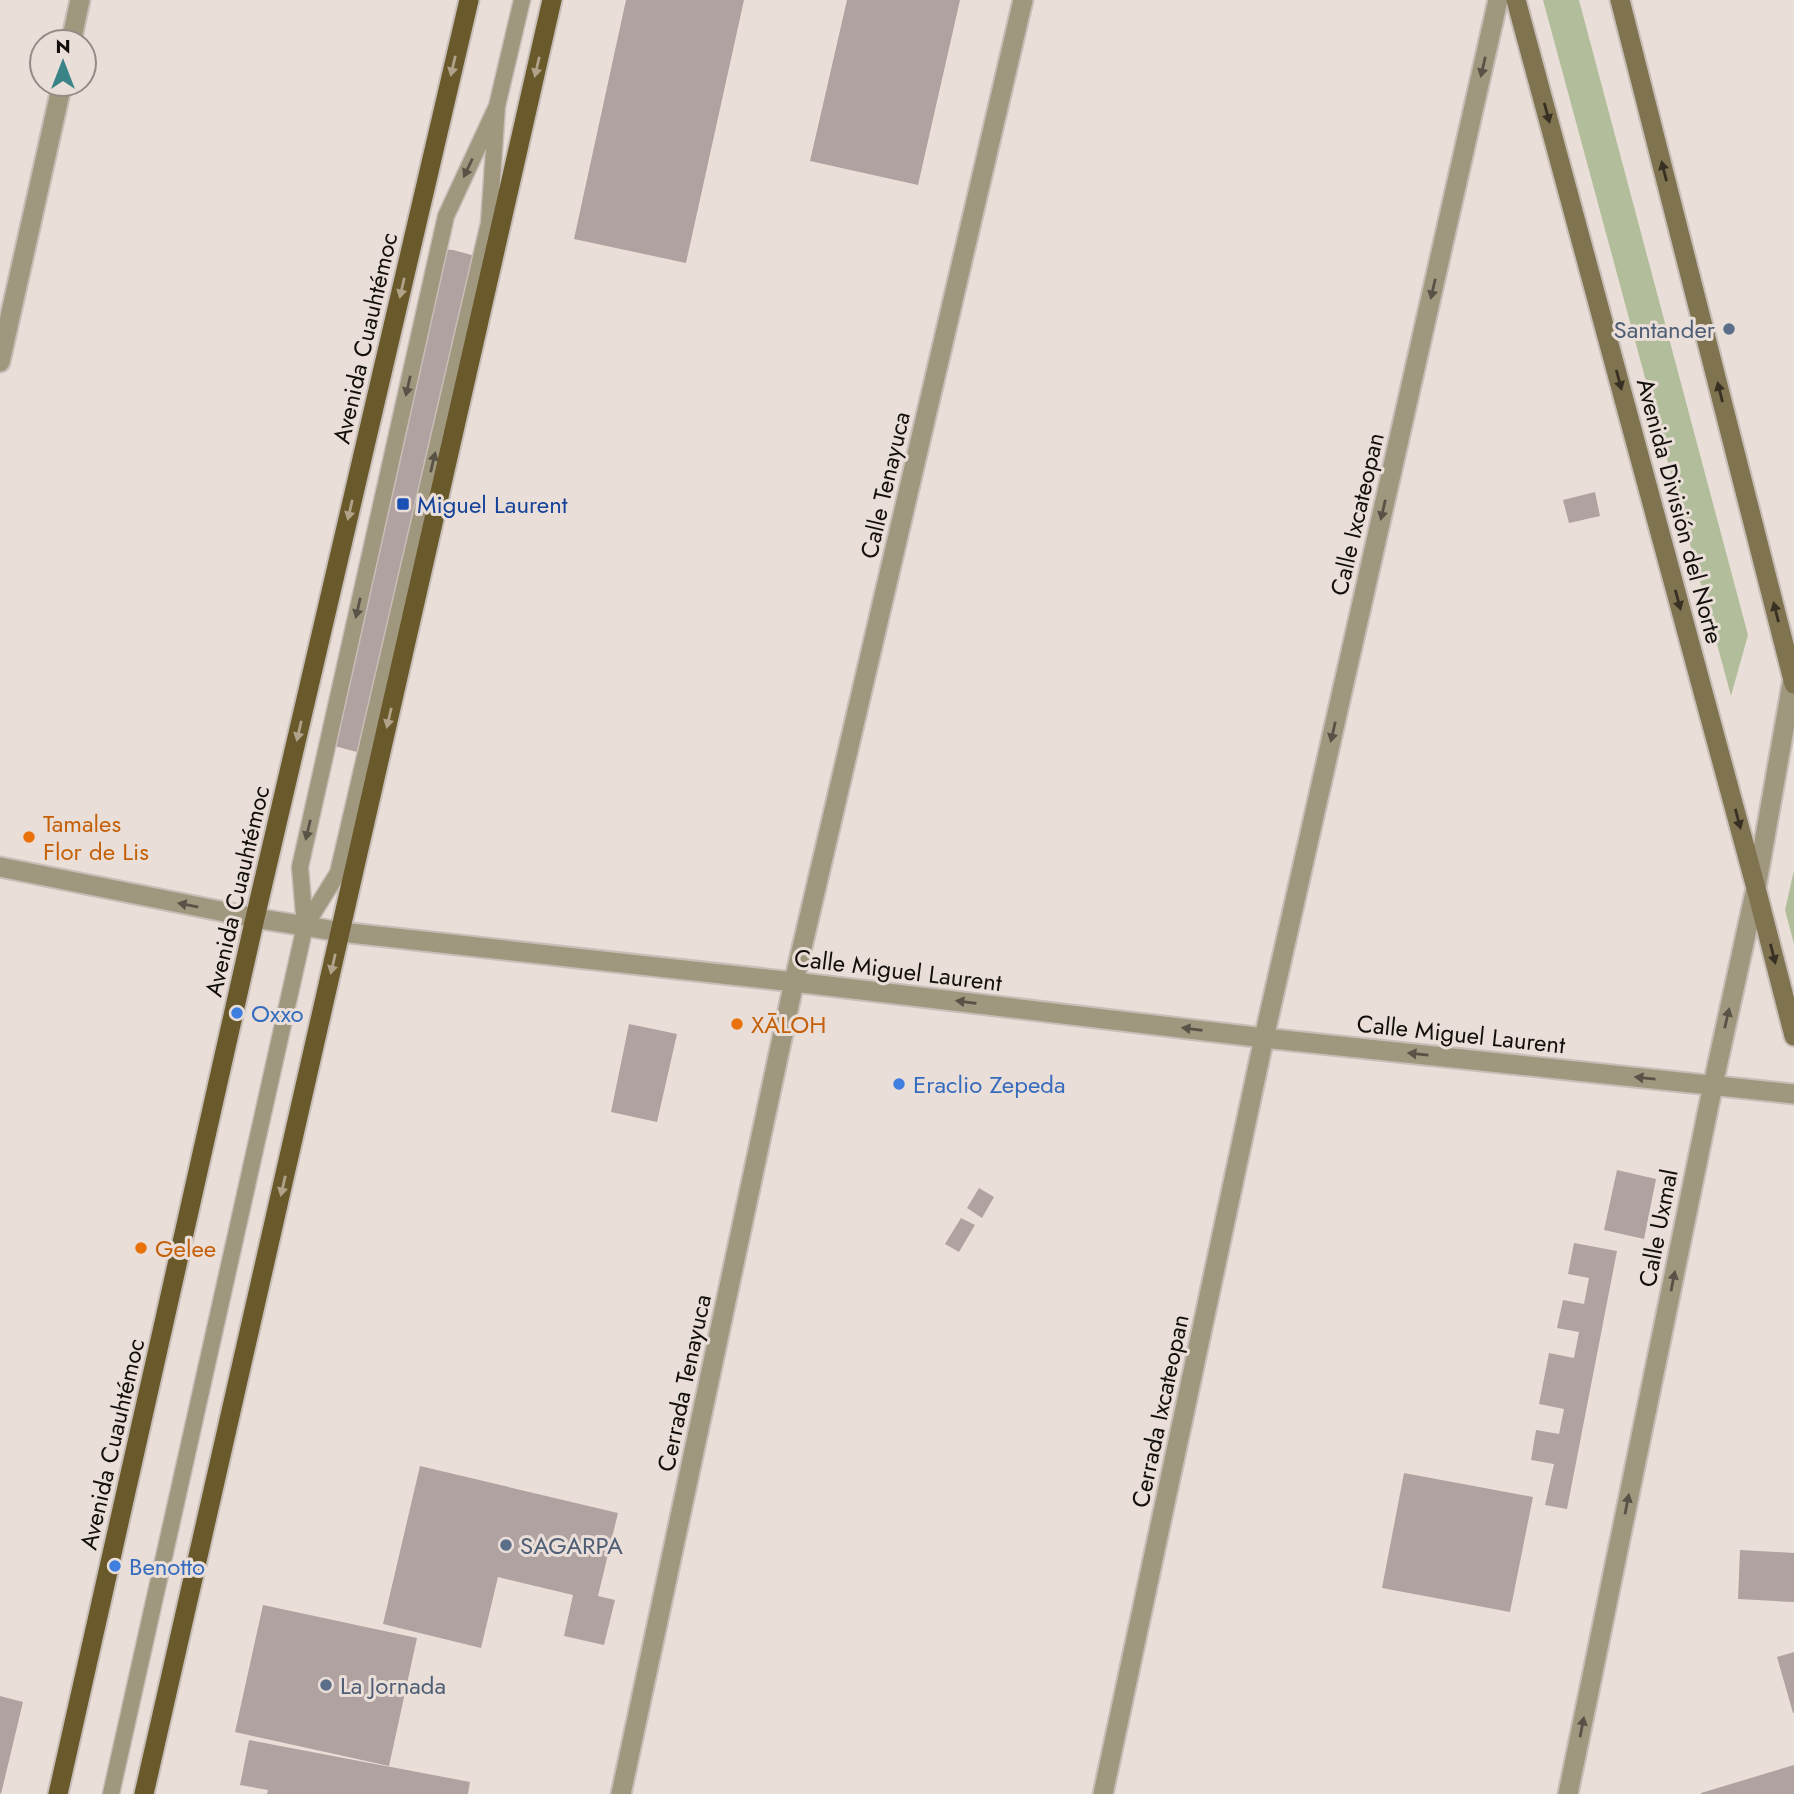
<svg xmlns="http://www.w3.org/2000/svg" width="1794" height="1794" font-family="Jost,sans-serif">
<rect width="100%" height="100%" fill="#eadfd8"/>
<path fill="#b2be9b" d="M1543,0H1579L1748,635L1731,696Z
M1794,870V944L1785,910Z"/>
<path fill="#afa2a0" d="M626,0H744L686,263L574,239Z
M847,0H960L918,185L810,161Z
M440,249L453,250L483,258L368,755L327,744Z
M1595,492L1600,516L1569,523L1563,500Z
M629,1024L677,1034L657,1122L611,1112Z
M1617,1170L1656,1179L1644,1239L1604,1230Z
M979,1188L994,1197L982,1218L967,1208Z
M961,1218L975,1225L959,1252L945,1244Z
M1574,1243L1617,1251L1567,1509L1545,1505L1554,1464L1531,1460L1536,1430L1559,1434L1564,1409L1539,1404L1549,1353L1574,1358L1579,1332L1557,1328L1563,1300L1584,1304L1589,1278L1568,1274Z
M420,1466L618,1513L598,1596L615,1600L604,1645L564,1636L573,1595L498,1577L481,1648L383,1624Z
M1404,1473L1533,1497L1510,1612L1382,1588Z
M1740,1550L1794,1553V1602L1738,1599Z
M263,1605L417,1638L389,1766L235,1732Z
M1794,1652V1713H1793L1777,1657Z
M0,1696L23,1702L1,1794L0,1793Z
M249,1740L470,1782L468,1794H267L268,1790L240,1785Z
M1794,1765V1794H1701V1793Z"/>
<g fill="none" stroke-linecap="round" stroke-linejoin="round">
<defs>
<path id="service" d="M305,926L338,873L489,223L497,106L522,0
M111,1794L305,926L300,867L446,216L497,106"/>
<path id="minor" d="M71,42L80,0
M0,362L62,84
M0,867L255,918L341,932L794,982L1264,1038L1794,1094
M621,1794L794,982L1023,0
M1103,1794L1264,1038L1498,0
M1568,1794L1713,1085L1756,888L1794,672"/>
<path id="secondary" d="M1516,0L1756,888L1794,1036
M1620,0L1794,684"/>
<path id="primary" d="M58,1794L255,918L469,0
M144,1794L552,0"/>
</defs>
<use href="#service" stroke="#c7beb7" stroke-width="19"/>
<use href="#minor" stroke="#c7beb7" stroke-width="23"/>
<use href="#secondary" stroke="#c7beb7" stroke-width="23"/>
<use href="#primary" stroke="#c7beb7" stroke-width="23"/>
<use href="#service" stroke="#a0977f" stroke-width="16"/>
<use href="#minor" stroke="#a0977f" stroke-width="19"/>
<use href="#secondary" stroke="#80734f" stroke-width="19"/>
<use href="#primary" stroke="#69592b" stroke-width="19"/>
</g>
<defs><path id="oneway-solid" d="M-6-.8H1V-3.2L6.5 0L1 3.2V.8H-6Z" transform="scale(1.75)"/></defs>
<g fill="#b0a38a">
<use href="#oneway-solid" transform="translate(453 66) rotate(103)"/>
<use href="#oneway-solid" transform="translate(537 67) rotate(103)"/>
<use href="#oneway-solid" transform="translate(402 288) rotate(103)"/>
<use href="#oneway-solid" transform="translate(350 510) rotate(103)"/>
<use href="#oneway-solid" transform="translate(389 718) rotate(103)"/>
<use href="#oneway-solid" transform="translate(299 731) rotate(103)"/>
<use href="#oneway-solid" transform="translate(333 964) rotate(103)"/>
<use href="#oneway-solid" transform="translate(283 1186) rotate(103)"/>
</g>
<g fill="#595246">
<use href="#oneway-solid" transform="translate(1483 67) rotate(103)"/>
<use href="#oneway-solid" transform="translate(468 168) rotate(115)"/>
<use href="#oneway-solid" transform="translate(1433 289) rotate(103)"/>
<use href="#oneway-solid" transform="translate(408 386) rotate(103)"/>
<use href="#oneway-solid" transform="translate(433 462) rotate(-77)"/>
<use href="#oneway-solid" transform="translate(1383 510) rotate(103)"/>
<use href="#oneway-solid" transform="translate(358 608) rotate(103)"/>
<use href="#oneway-solid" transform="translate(1333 732) rotate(103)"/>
<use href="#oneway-solid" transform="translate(308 830) rotate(103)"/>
<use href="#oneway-solid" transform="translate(188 905) rotate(-169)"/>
<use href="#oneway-solid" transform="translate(966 1002) rotate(-173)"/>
<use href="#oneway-solid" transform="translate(1727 1018) rotate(-77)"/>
<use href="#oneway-solid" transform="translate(1192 1029) rotate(-173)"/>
<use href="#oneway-solid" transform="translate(1418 1054) rotate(-174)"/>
<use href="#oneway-solid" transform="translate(1645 1078) rotate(-174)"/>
<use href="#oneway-solid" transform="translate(1673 1281) rotate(-79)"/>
<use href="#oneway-solid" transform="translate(1627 1504) rotate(-79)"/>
<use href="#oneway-solid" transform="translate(1582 1727) rotate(-79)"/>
</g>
<g fill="#383123">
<use href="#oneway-solid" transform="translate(1547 113) rotate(75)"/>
<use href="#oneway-solid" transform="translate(1664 171) rotate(-104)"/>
<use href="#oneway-solid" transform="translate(1619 380) rotate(75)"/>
<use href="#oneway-solid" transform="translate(1720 392) rotate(-104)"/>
<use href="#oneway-solid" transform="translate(1678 600) rotate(75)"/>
<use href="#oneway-solid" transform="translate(1776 612) rotate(-104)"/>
<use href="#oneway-solid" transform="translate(1738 819) rotate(75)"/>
<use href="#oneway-solid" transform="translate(1773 954) rotate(76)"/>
</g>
<g fill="#5c6f8a" stroke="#eadfd8" stroke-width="2.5">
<circle cx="1729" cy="329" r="7"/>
<circle cx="506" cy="1545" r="7"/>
<circle cx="326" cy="1685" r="7"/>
</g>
<rect fill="#1a4fb4" stroke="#eadfd8" stroke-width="2.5" x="396" y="497" width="14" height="14" rx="3.5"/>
<g fill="#e8710a" stroke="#eadfd8" stroke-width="2.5">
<circle cx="29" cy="837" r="7"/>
<circle cx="737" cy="1024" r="7"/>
<circle cx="141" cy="1248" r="7"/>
</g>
<g fill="#3f7fe0" stroke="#eadfd8" stroke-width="2.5">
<circle cx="237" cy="1013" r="7"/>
<circle cx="899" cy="1084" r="7"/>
<circle cx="115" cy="1566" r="7"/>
</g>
<g text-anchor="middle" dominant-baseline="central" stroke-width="6" stroke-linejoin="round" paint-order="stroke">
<g font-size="24" fill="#4e5e75" stroke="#eadfd8" text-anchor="start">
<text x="1715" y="329" text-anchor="end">Santander</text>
<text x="520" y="1545">SAGARPA</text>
<text x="340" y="1685">La Jornada</text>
</g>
<g font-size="24" fill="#120e0c" stroke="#eadfd8">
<text transform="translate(365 338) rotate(-77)">Avenida Cuauhtémoc</text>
<text transform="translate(885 485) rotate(-77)">Calle Tenayuca</text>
<text transform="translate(1680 511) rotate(75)">Avenida División del Norte</text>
<text transform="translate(1357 514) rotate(-77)">Calle Ixcateopan</text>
<text transform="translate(237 891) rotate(-77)">Avenida Cuauhtémoc</text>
<text transform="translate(898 970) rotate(7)">Calle Miguel Laurent</text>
<text transform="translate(1461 1034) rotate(6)">Calle Miguel Laurent</text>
<text transform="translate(1658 1228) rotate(-79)">Calle Uxmal</text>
<text transform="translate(684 1383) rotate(-78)">Cerrada Tenayuca</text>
<text transform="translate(1160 1411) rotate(-78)">Cerrada Ixcateopan</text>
<text transform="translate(112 1444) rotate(-77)">Avenida Cuauhtémoc</text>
</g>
<g font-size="24" fill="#164399" stroke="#eadfd8" text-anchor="start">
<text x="417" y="504">Miguel Laurent</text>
</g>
<g font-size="24" fill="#c56008" stroke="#eadfd8" text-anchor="start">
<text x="43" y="823">Tamales<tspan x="43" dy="28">Flor de Lis</tspan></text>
<text x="751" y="1024">XĀLOH</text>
<text x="155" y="1248">Gelee</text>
</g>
<g font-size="24" fill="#366cbe" stroke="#eadfd8" text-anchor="start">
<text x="251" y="1013">Oxxo</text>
<text x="913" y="1084">Eraclio Zepeda</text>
<text x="129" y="1566">Benotto</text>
</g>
</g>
<g transform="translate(63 63)"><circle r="33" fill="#eadfd8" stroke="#948b86" stroke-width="2"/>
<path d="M0-5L12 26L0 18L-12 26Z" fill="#3a8387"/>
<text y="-10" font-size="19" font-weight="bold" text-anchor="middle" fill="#120e0c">N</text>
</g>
</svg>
